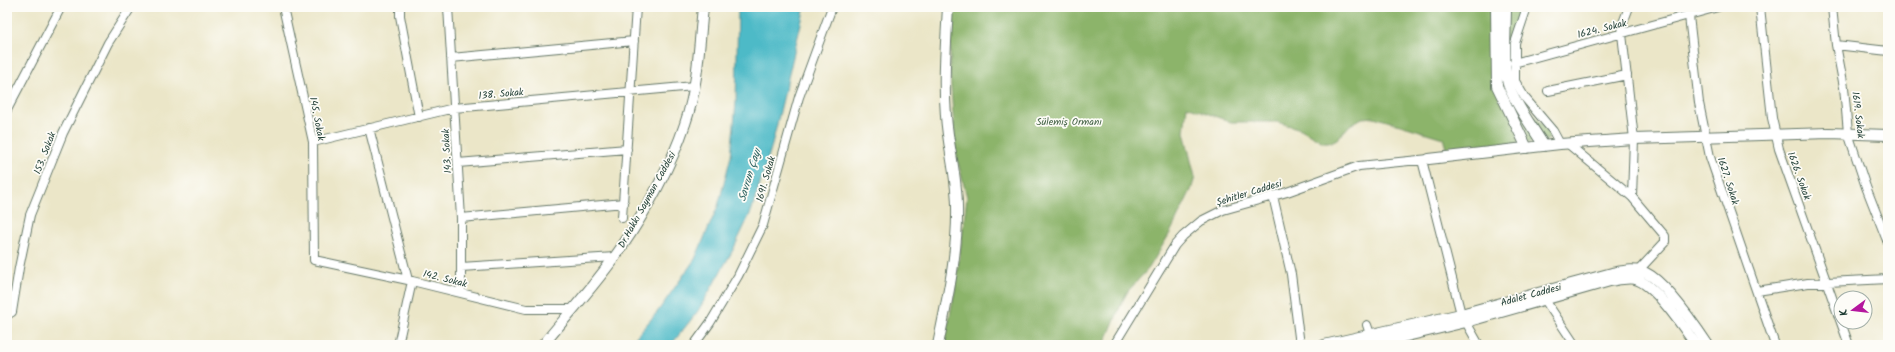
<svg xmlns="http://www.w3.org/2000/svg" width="1895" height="352" font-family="Kalam,sans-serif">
<rect width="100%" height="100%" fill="#fdfcf7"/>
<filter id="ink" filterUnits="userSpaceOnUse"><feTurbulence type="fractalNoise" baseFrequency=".025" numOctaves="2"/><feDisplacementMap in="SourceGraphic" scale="8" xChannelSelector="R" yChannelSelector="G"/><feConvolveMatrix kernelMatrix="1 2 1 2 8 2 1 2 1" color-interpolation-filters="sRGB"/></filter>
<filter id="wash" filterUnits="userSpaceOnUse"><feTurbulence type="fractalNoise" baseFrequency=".012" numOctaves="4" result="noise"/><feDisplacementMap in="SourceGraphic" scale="16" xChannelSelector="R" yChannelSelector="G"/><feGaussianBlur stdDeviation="0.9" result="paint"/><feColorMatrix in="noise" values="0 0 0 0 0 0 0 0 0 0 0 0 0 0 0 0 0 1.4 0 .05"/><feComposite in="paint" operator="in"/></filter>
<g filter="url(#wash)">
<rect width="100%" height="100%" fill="#ebe6c8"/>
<path fill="#8cb46a" stroke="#56784f" d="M951,7H1522C1500,73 1505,83 1551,134L1548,140L1447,152L1443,138L1374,117L1362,118L1350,125L1337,139L1331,142H1323L1301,129L1277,122H1231L1187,106L1184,132L1195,177L1191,190L1170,233L1149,268L1128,291L1123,300L1104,345H944L955,290L967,197L956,155L950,74Z"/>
<path fill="#4dbac7" stroke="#367c7e" d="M738,7H805L772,145L751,212L733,250L698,311L671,345H629L658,311L695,259L718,206L731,156L736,103Z"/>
</g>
<g filter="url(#ink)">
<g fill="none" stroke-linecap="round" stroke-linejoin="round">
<defs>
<path id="minor" d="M283,7L313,142L314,260L408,280L526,309H572
M400,7V16L419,117
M448,7L461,218V293
M1527,7L1515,43V81L1525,98L1553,131L1560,144
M1629,7L1623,23L1622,34L1634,139L1632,197
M1760,7L1772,118L1779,149L1849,345
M1832,7L1836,45L1844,87L1848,133L1866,187L1888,243
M1689,16L1699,103L1710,157L1775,345
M1836,45L1888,51
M451,58L634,41
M1514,63L1718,7
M1548,91L1627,75
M7,110L61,7
M369,128L408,280
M313,142L454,108L694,86
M1567,143L1632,197L1665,236V242L1638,271
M1422,160L1461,314
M458,163L627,149
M1273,196L1291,274L1300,345
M461,218L624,203
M622,218L636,7
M461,267L615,257
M1757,291L1808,283L1888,279
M1545,300L1575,345
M7,315L12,312L19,268L30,215L63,133L108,43L131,7
M1466,322L1479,345
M1367,325L1372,340
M398,345L412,281
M694,345L710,323L738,276L763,225L799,97L832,7
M1114,345L1175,245L1183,236L1201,221L1223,210L1287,192L1359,166L1429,159"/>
<path id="tertiary" d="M1496,7L1497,86L1527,148
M1506,7C1506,26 1503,68 1508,84C1516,106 1532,126 1544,146
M1429,159L1560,144L1634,139L1829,133L1888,135
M543,345C569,313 598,282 621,248C645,213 672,164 685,124C698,87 699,46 703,7
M938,345C947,300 958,253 957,207C957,176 948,147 946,116C943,79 946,44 948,7
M1324,345L1461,314L1612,273C1623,271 1635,268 1646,273C1665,282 1696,327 1708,345
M1369,345L1466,322L1610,281C1617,280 1627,277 1635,279C1655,284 1684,328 1696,345"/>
</defs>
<use href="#minor" stroke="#667868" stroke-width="10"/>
<use href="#tertiary" stroke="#667868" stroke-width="12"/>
<use href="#minor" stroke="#fff" stroke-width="8"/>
<use href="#tertiary" stroke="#fff" stroke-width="10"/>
</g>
</g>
<g text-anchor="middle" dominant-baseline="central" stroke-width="3.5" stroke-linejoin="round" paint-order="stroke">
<g font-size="10" fill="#1f3d34" stroke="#fdfcf7">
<text transform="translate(1602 29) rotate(-14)">1624. Sokak</text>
<text transform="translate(501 94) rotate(-5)">138. Sokak</text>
<text transform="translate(1858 115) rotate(83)">1619. Sokak</text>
<text transform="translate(317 119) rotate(79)">145. Sokak</text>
<text transform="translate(447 151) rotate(-93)">143. Sokak</text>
<text transform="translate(45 153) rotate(-69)">153. Sokak</text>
<text transform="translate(1799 176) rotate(70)">1626. Sokak</text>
<text transform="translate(766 179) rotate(-74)">1691. Sokak</text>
<text transform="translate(1728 181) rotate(72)">1627. Sokak</text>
<text transform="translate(1249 193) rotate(-17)">Şehitler Caddesi</text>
<text transform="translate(647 200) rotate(-61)">Dr.Hakkı Sayman Caddesi</text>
<text transform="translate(445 279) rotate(14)">142. Sokak</text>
<text transform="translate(1531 295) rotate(-15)">Adalet Caddesi</text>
</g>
<g font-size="10" fill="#436246" stroke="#fdfcf7">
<text x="1069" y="122">Sülemiş Ormanı</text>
</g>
<g font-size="11" font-style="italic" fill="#2d6260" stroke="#fdfcf7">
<text transform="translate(750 175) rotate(-73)">Savrun Çayı</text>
</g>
</g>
<rect width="1895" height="352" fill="none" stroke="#fdfcf7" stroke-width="24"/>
<g transform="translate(1853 310) rotate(255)"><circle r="19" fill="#fdfcf7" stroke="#a4b0a9"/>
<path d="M0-3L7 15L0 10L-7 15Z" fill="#b5179e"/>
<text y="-6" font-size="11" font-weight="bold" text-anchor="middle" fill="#1f3d34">K</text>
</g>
</svg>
